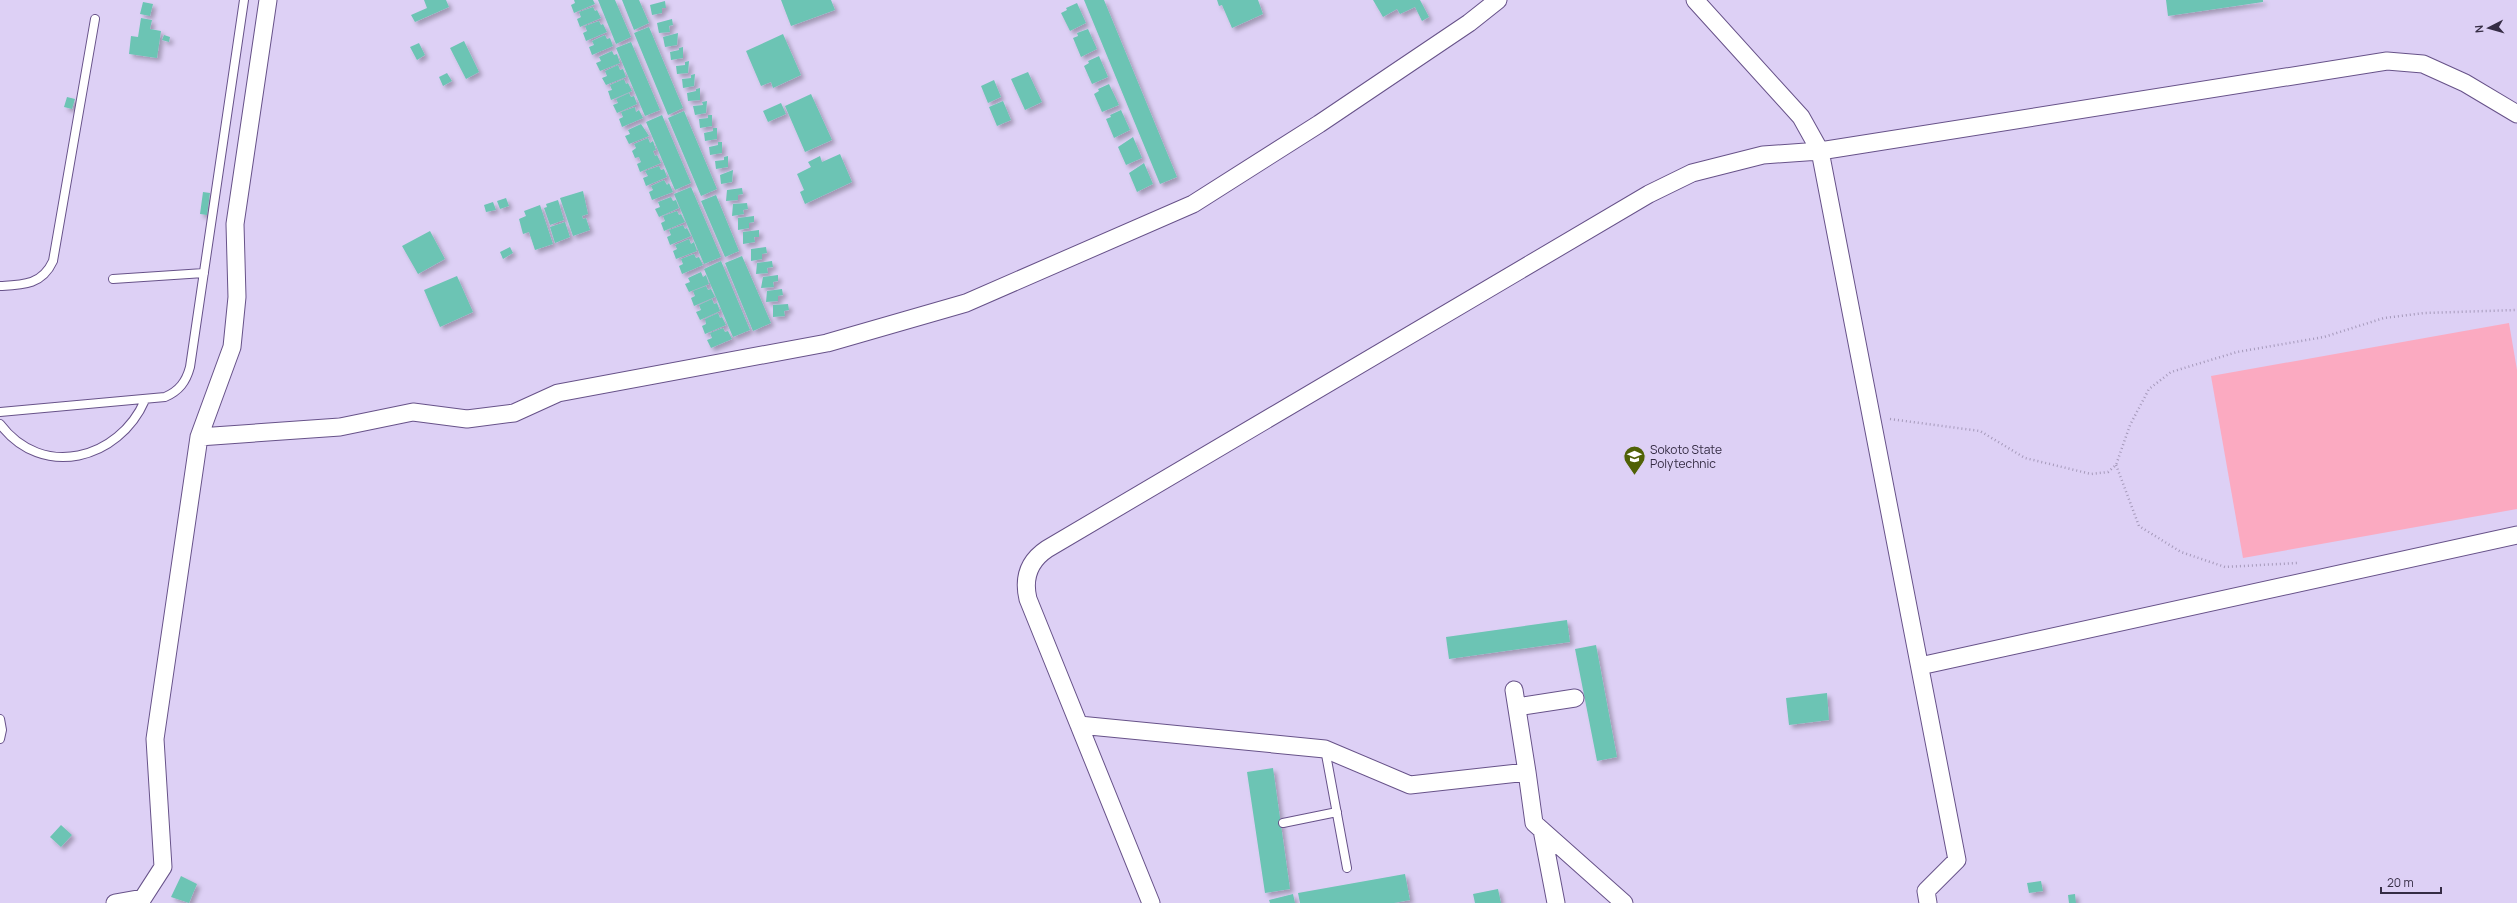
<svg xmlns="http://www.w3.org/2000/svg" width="2517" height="903" font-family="Manrope,sans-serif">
<defs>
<filter id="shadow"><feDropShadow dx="3.5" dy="3.5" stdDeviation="2" flood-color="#0004"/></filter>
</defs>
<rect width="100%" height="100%" fill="#ddd0f5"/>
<path fill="#fbaac1" d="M2509,323L2517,370V509L2243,558L2211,376Z"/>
<path fill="#6cc4b4" filter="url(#shadow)" d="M424,0H446L449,7L415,22L411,15L427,8Z
M574,0H593L595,4L574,13L571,5L575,3Z
M598,0H615L631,37L616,44Z
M622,0H639L649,23L634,30Z
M781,0H831L835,10L791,26Z
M1084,0H1104L1177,177L1160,184Z
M1217,0H1258L1263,14L1232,28L1222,5L1219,6Z
M1373,0H1420L1429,17L1422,21L1415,7L1400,14L1397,9L1383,17Z
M2166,0H2263V2L2168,16Z
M665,1L666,8H662V13L652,15L650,5Z
M143,2L153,4L150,16L140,14Z
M1077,3L1086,23L1070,31L1061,13L1067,10L1066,8Z
M593,7L595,11L597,10L601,18L580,27L577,19L581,17L579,12Z
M141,18L152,20L150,29L161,31L157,58L129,54L131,36L138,37Z
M672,19L673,25L669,26L670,32L659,33L657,23Z
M599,21L601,25L603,24L607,32L586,41L583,33L587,31L585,26Z
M649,27L683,108L668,115L634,33Z
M1088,29L1097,49L1081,57L1073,38L1078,36L1077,33Z
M678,33L677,45L665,47L663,37Z
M783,34L801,75L773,88L771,82L761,86L746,51Z
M164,35L170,37L169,42L162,40Z
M605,35L607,39L610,38L613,46L592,55L589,47L594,45L592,41Z
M464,41L479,72L466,79L450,48Z
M631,42L660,110L645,116L616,48Z
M419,43L425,55L417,60L410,47Z
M683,47V58L671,60L670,52L679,50V48Z
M612,51L614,55L617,54L620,63L600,71L596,63L601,61L599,57Z
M1099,56L1108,77L1092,84L1084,66L1089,63L1088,61Z
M689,61L688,73L677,74L676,66L685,65V62Z
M618,65L620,70L623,69L626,77L606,85L602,78L607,76L605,71Z
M1028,72L1042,102L1025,110L1011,79Z
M447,73L452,81L443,86L439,77Z
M695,74L694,86L683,88L682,79L691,78V75Z
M624,79L626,84L628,83L632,91L611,100L608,91L612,90L610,85Z
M994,80L1001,97L988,103L981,86Z
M1109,84L1119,105L1102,112L1094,94L1099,91L1098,89Z
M700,88V100L688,101L687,93L696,91V89Z
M629,93L631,97L634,96L637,104L617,113L613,105L618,103L616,99Z
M811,94L832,140L805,152L785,106Z
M67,97L75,99L72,109L64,107Z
M707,101L706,113L695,115L693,106L703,105L702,102Z
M1003,101L1011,120L997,126L989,107Z
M781,103L786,114L768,122L763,111Z
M635,107L636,112L639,110L643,118L622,127L619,119L623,117L621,112Z
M1121,110L1130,130L1114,138L1106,119L1111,117L1110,115Z
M684,111L717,189L701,196L668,118Z
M662,115L691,183L675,190L646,122Z
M708,115H712V126L700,128L699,119L708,118Z
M641,124L649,136L629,144L625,136L630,134L628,130Z
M713,128H717V139L705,141L704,133L713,131Z
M1133,137L1142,158L1126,165L1118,147Z
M648,138L650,143L653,141L656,150L653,151L655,156L657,155L661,163L640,172L637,164L641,162L639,157L635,158L632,151L636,148L634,144Z
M718,142H722V153L710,155L709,147L718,145Z
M840,154L852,182L805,204L800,192L804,190L797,174L811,167L808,162L820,156L822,162Z
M728,156V167L716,169L715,161L724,160V157Z
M1144,163L1153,184L1137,192L1129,173Z
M659,166L661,170L664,169L667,177L646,186L643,178L648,176L645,171Z
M733,170L732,182L721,184L720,175Z
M664,180L667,185L669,183L673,192L652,200L649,192L653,190L651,186Z
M691,187L721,257L704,264L674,194Z
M742,188L743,194L738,195V200L726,201L727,190Z
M583,191L588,214L582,216L583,219L586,218L590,230L573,236L560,198Z
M203,192L210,193L207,215L200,214Z
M716,195L739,251L725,257L701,201Z
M671,197L673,201L676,200L679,208L659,217L655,209L660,207L658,202Z
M506,198L509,206L500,209L497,201Z
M558,200L564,220L550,225L544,208L547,207L546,204Z
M493,202L496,210L486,212L484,205Z
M747,203L748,209L743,210L744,214L732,216L733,204Z
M540,205L553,244L535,250L529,232L523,234L519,219L526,216L524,211Z
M677,211L679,215L681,214L685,222L664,231L661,223L665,221L663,216Z
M754,216V222L749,223V228L738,230V218Z
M565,222L570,237L555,243L550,227Z
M683,225L685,229L687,228L691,236L670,245L667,237L671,235L669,230Z
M759,230V237H754L755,242L743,244V232Z
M430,231L445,259L418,274L402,246Z
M689,239L691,244L694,242L697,251L676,259L673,251L677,249L675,245Z
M510,247L513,253L503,259L500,252Z
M766,247L767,253L762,254V259L751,261V249Z
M694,254L696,258L699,257L703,265L682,274L679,266L683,264L681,259Z
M742,256L771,323L753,331L725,263Z
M721,261L750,330L733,337L704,269Z
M772,261L773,267L767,268L768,273L756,274L757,263Z
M701,272L703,277L706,275L709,284L689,292L685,284L690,282L688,278Z
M778,275V281L773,282L774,287L761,288L763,277Z
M457,276L473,312L440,327L424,290Z
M706,286L708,290L711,289L715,297L694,306L691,298L695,296L693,291Z
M782,289L783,295L778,296V301L766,302L767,291Z
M712,299L714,304L717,303L720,311L700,320L696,312L701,310L699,305Z
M788,304L789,310L784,311L785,316L773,317V305Z
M718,313L720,318L722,317L726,325L705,334L702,326L706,324L705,319Z
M723,328L725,332L728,331L732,339L711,348L707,340L712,338L710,333Z
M1567,620L1570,642L1449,659L1446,637Z
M1596,645L1617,757L1597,761L1575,649Z
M1827,693L1829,720L1789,725L1786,698Z
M1273,768L1290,889L1265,893L1247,772Z
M61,825L72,835L61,847L50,837Z
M1405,874L1410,900L1394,903H1300L1298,893Z
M181,876L197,884L189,903L171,897Z
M2041,881L2043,891L2029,893L2027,883Z
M1498,889L1501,903H1475L1473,894Z
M1293,894L1295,903H1270L1269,900Z
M2075,894L2076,903H2069L2068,895Z"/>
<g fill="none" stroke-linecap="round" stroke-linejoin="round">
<defs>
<path id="lane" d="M113,279L204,273
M0,286C23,285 42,285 53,261L95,19
M0,412L165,397C179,391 186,382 190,367L244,0
M0,424C42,480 119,460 145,400
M0,719L2,730L0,739
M1325,749L1347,868
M1283,823L1337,812"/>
<path id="street" d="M1695,0L1801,117L1820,151L1957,860L1926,891L1928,903
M199,437L340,427L413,412L467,419L514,413L558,393L827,343L966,303L1193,204L1319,124L1469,23L1498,0
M1920,666L2517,535
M1514,690L1527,772
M1517,707L1575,698
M1079,725L1325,749L1410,785L1527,772L1534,823L1624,903
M1542,830L1556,903
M115,903L143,898L163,867L155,739L199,437L232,347L237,297L235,224L268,0
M1151,903L1028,599C1023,578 1029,561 1047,549L1649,194L1692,173L1763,155L1820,151L2387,61L2423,64L2465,83L2517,114"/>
</defs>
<use href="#lane" stroke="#675289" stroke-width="10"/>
<use href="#street" stroke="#675289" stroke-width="19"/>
<path stroke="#a599ba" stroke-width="2.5" stroke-dasharray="1 3" stroke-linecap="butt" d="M1890,419L1980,431L2025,458L2091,474L2108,472L2116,465L2130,425L2149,389L2171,372L2237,352L2324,337L2384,318L2424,313L2517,310
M2116,465L2139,526L2181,552L2225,567L2297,563"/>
<use href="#lane" stroke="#fff" stroke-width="8"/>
<use href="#street" stroke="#fff" stroke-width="17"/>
</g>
<defs>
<symbol id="university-pin" viewBox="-11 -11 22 30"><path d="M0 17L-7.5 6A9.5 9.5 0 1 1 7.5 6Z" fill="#506106" stroke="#ddd0f5"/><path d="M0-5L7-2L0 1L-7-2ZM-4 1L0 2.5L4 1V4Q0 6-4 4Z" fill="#fff"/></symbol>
</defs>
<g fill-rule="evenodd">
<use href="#university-pin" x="1622" y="444" width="25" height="34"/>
</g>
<g text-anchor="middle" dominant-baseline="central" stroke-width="3" stroke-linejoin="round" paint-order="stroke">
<g font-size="12" fill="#352c44" stroke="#ddd0f5" text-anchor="start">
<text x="1650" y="449">Sokoto State<tspan x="1650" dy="14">Polytechnic</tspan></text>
</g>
</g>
<g transform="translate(2489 28) rotate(264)" stroke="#ddd0f5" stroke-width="3" paint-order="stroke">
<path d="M0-3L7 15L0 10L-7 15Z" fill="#352c44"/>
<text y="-6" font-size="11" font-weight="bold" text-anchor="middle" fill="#352c44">N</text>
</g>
<path d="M2381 887v6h60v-6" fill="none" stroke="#352c44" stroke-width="2"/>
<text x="2387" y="887" font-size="12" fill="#352c44" stroke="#ddd0f5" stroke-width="3" paint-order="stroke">20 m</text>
</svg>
